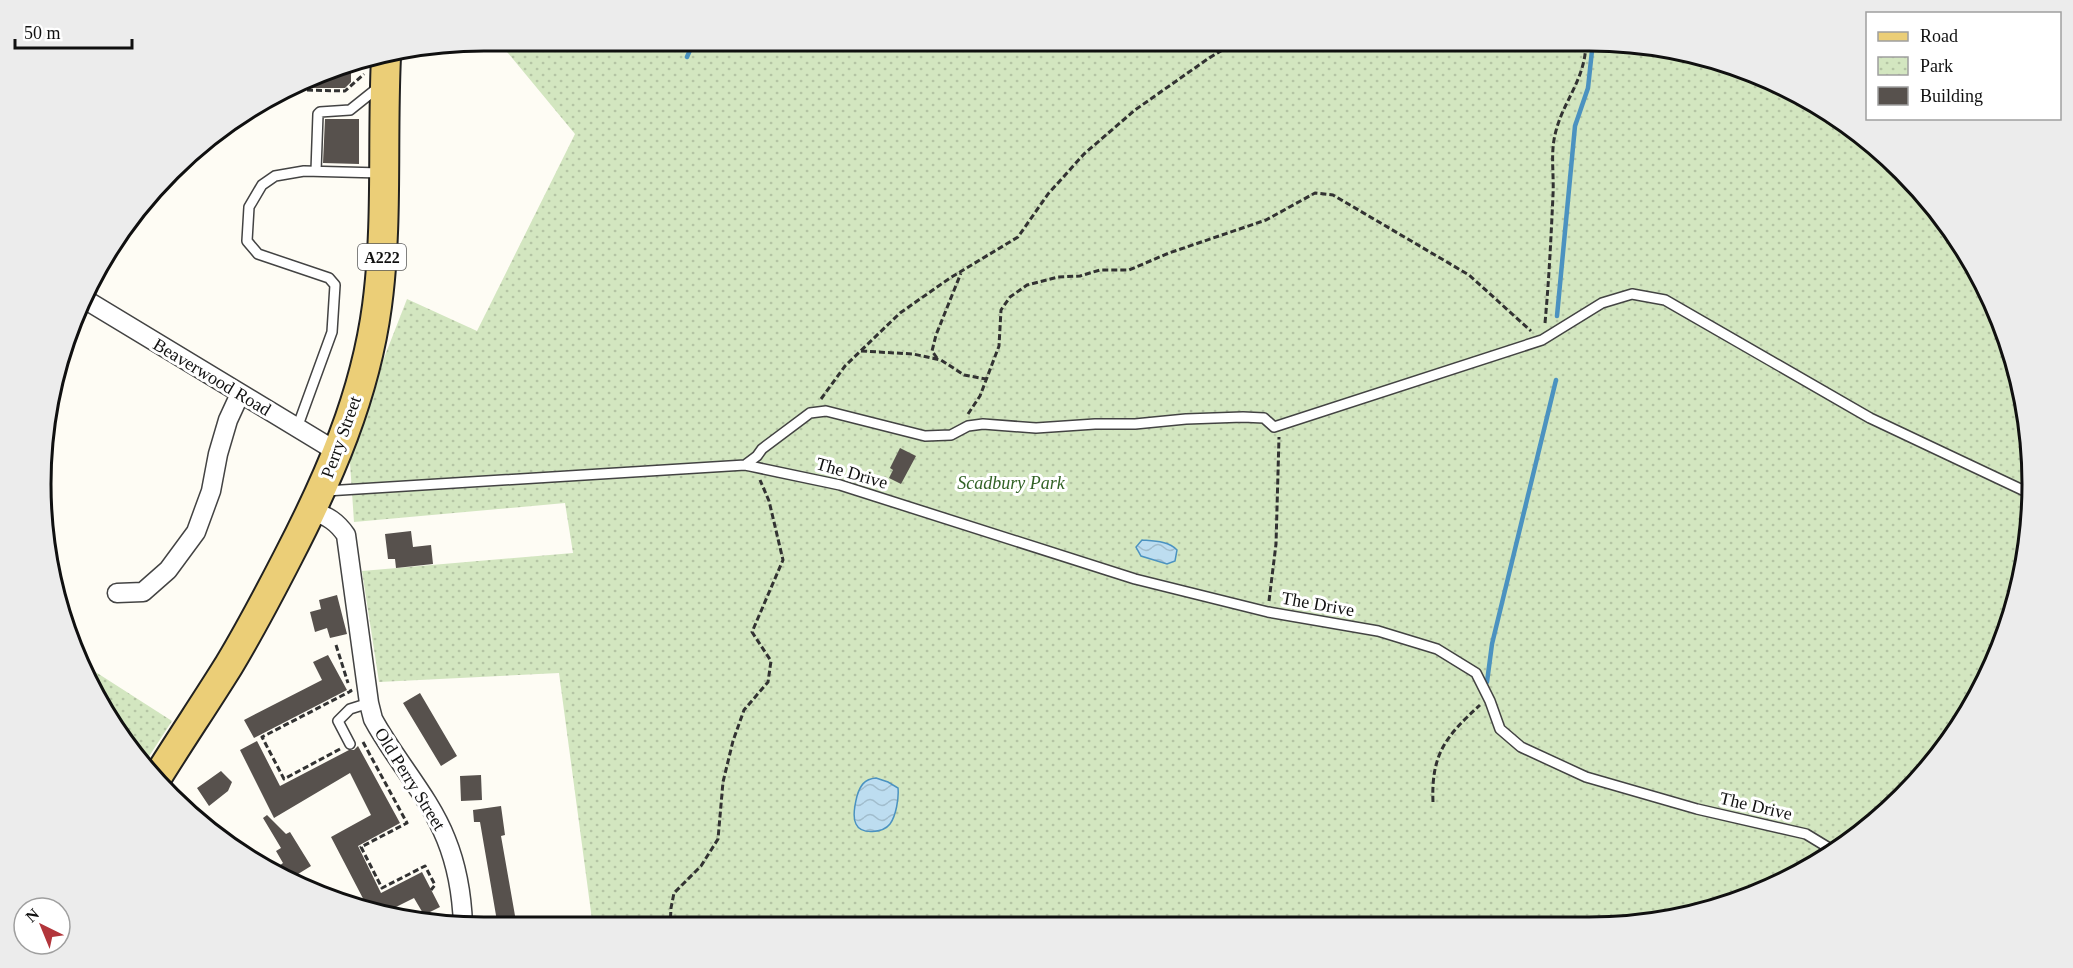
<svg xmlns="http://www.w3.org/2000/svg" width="2073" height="968" font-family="'Times New Roman',serif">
<defs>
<pattern id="park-dots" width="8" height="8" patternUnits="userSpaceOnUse" patternTransform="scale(1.5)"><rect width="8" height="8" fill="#d3e6c0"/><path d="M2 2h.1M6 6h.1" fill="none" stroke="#b4c4a4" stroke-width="1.8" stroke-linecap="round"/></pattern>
<pattern id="water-waves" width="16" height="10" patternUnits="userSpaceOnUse" patternTransform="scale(1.5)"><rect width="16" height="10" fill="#bdddf0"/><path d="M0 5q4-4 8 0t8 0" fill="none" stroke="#a1bdcd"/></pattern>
</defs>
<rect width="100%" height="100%" fill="#fefcf4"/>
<path fill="url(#park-dots)" d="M498,41H1589L1675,49L1758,74L1835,115L1902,170L1958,237L1999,314L2024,397L2032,484L2024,570L1999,653L1941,754L1859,836L1759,894L1647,924L593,927L559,673L379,682L362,571L573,553L565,503L354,522L349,448L407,299L477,331L575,134Z
M80,662L172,721L146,761L100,705Z"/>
<path fill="url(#water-waves)" stroke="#4b92c0" stroke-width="1.5" d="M1142,540C1154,541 1169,541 1177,550L1175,561L1167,564L1141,556L1136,547Z
M876,778L888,782L898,788C899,798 896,816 890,824C883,833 861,835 856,824C852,817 855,804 857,796C860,786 864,779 876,778Z"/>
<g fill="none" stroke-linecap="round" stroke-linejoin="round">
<path stroke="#4b92c0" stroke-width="4.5" d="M687,57L694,41
M1557,316L1575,126L1588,88L1593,41
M1487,682L1492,644L1556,380"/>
</g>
<path fill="#57514d" d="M351,63V82L345,88H288L341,64Z
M325,119H359V164L323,163Z
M900,448L916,456L901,484L889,478L893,470L890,468Z
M411,531L413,547L431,545L433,564L396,568L395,559H388L385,534Z
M337,595L347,634L330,638L327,628L315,632L310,612L321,609L319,600Z
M328,655L347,690L254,738L244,720L322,680L313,662Z
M420,693L457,756L441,766L403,703Z
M257,741L280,786L349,750H354L358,746L400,823L358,846L381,893L422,872L440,907L424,915L414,898L382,914L369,910L331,837L371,815L350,773L274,818L240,750Z
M221,771L232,782L228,791L209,806L197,788Z
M481,775L482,800L461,801L460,776Z
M501,806L505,835L501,836L517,927H498L480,822H474L473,810Z
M267,815L286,834L290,832L311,866L290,879L275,869L283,863L276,851L281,848L263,818Z"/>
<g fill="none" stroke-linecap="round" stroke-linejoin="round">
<defs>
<path id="service" d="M365,60L383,65
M316,171L318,114L320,112L350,110L380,86
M297,428L332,332L335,285L329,278L258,254L247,241L249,207L262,185L275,176L304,171L381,173
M745,465L757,456L762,449L810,413L826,411L925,436L951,435L968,426L983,424L1036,428L1095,424H1135L1186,419L1243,417L1264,418L1274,427L1542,340L1602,303L1632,294L1665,300L1870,418L2031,494
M326,491L745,465L840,485L1135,579L1268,612L1378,631L1437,649L1476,673L1490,701L1500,729L1521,747L1586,777L1697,809L1806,834L1834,851
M350,744L338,721L350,709L369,703"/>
<path id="minor" d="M86,300L339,453
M312,511C328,516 337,522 346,535L369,703L373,719C395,760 429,796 446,839C457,866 462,897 463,925
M117,593L143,592L168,570L196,532L211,491L218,454L228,420L240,394"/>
<path id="primary" d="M158,776C181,739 206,702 229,665C250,630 269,594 288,557C329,478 365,396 377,306C388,224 382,140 386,57"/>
</defs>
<use href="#service" stroke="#434343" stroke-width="12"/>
<use href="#minor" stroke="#434343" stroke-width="21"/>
<use href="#primary" stroke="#212121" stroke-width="32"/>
<path stroke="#323232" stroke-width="3" stroke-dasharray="6 3" stroke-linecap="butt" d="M307,90L345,91L364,74
M1545,323C1549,280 1551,238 1553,195C1554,177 1551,157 1554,140C1560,103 1586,82 1586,41
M861,351L913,354L941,360L964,375L986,379
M937,358L932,351L936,335L961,273
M821,399L845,366L900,313L950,278L1018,237L1048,194L1084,154L1135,110L1209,58L1238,41
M968,414L980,396L999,346L1001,310L1010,297L1027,285L1058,277L1080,276L1100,270H1129L1169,253L1266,220L1315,193L1333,195L1469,275L1531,331
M1269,601L1276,544L1279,437
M336,645L348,683
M363,742L407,823L361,847L382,888L425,866L435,885L431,890
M340,749L284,779L262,737L351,691L350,689
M1904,780L1908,782
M1895,797L1897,798
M1433,802C1431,754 1446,736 1480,705
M670,927L671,908L674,893L701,866L718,839L723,782L733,741L744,710L768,682L771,661L752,632L783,560L769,501L760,480"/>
<use href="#service" stroke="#fff" stroke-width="9"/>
<use href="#minor" stroke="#fff" stroke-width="18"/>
<use href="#primary" stroke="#ebce77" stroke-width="28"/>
</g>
<g text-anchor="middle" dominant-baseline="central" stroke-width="6" stroke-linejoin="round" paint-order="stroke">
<rect fill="#fff" stroke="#585858" stroke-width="1.5" x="358" y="244" width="48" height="26" rx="4.5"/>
<g font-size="16" font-weight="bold" fill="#101010">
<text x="382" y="257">A222</text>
</g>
<g font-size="18" fill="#101010" stroke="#fff">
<text transform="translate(212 377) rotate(31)">Beaverwood Road</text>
<text transform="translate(341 437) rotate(-70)">Perry Street</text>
<text transform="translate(852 473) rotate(16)">The Drive</text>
<text transform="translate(1318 604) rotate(10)">The Drive</text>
<text transform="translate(410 779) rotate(58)">Old Perry Street</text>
<text transform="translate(1756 806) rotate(13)">The Drive</text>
</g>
<g font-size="18" font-style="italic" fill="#326226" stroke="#fff">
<text x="1011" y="483">Scadbury Park</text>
</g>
</g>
<path d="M0 0H2073V968H0ZM484 51H1589A433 433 0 0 1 2022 484V484A433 433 0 0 1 1589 917H484A433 433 0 0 1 51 484V484A433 433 0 0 1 484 51Z" fill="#ececec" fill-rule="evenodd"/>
<path fill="none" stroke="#101010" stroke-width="3" d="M484 51H1589A433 433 0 0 1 2022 484V484A433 433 0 0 1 1589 917H484A433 433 0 0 1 51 484V484A433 433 0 0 1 484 51Z"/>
<rect x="1866" y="12" width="195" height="108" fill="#ffffff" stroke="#9f9f9f" stroke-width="1.5"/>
<rect x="1878" y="32" width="30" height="9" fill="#ebce77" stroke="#9f9f9f" stroke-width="1.5"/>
<text x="1920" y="42" font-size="18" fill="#101010">Road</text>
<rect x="1878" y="57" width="30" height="18" fill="url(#park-dots)" stroke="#9f9f9f" stroke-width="1.5"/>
<text x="1920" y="72" font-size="18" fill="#101010">Park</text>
<rect x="1878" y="87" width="30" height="18" fill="#57514d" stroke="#9f9f9f" stroke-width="1.5"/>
<text x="1920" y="102" font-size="18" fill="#101010">Building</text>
<g transform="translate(42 926) rotate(317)"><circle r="28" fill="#ffffff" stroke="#9f9f9f" stroke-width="1.5"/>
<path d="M0-4.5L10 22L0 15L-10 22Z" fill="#b2353b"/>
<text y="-9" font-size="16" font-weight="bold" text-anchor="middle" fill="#101010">N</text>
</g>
<path d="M15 39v9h117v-9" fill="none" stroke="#101010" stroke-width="3"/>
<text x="24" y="39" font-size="18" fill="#101010" stroke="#ffffff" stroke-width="4.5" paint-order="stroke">50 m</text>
</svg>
